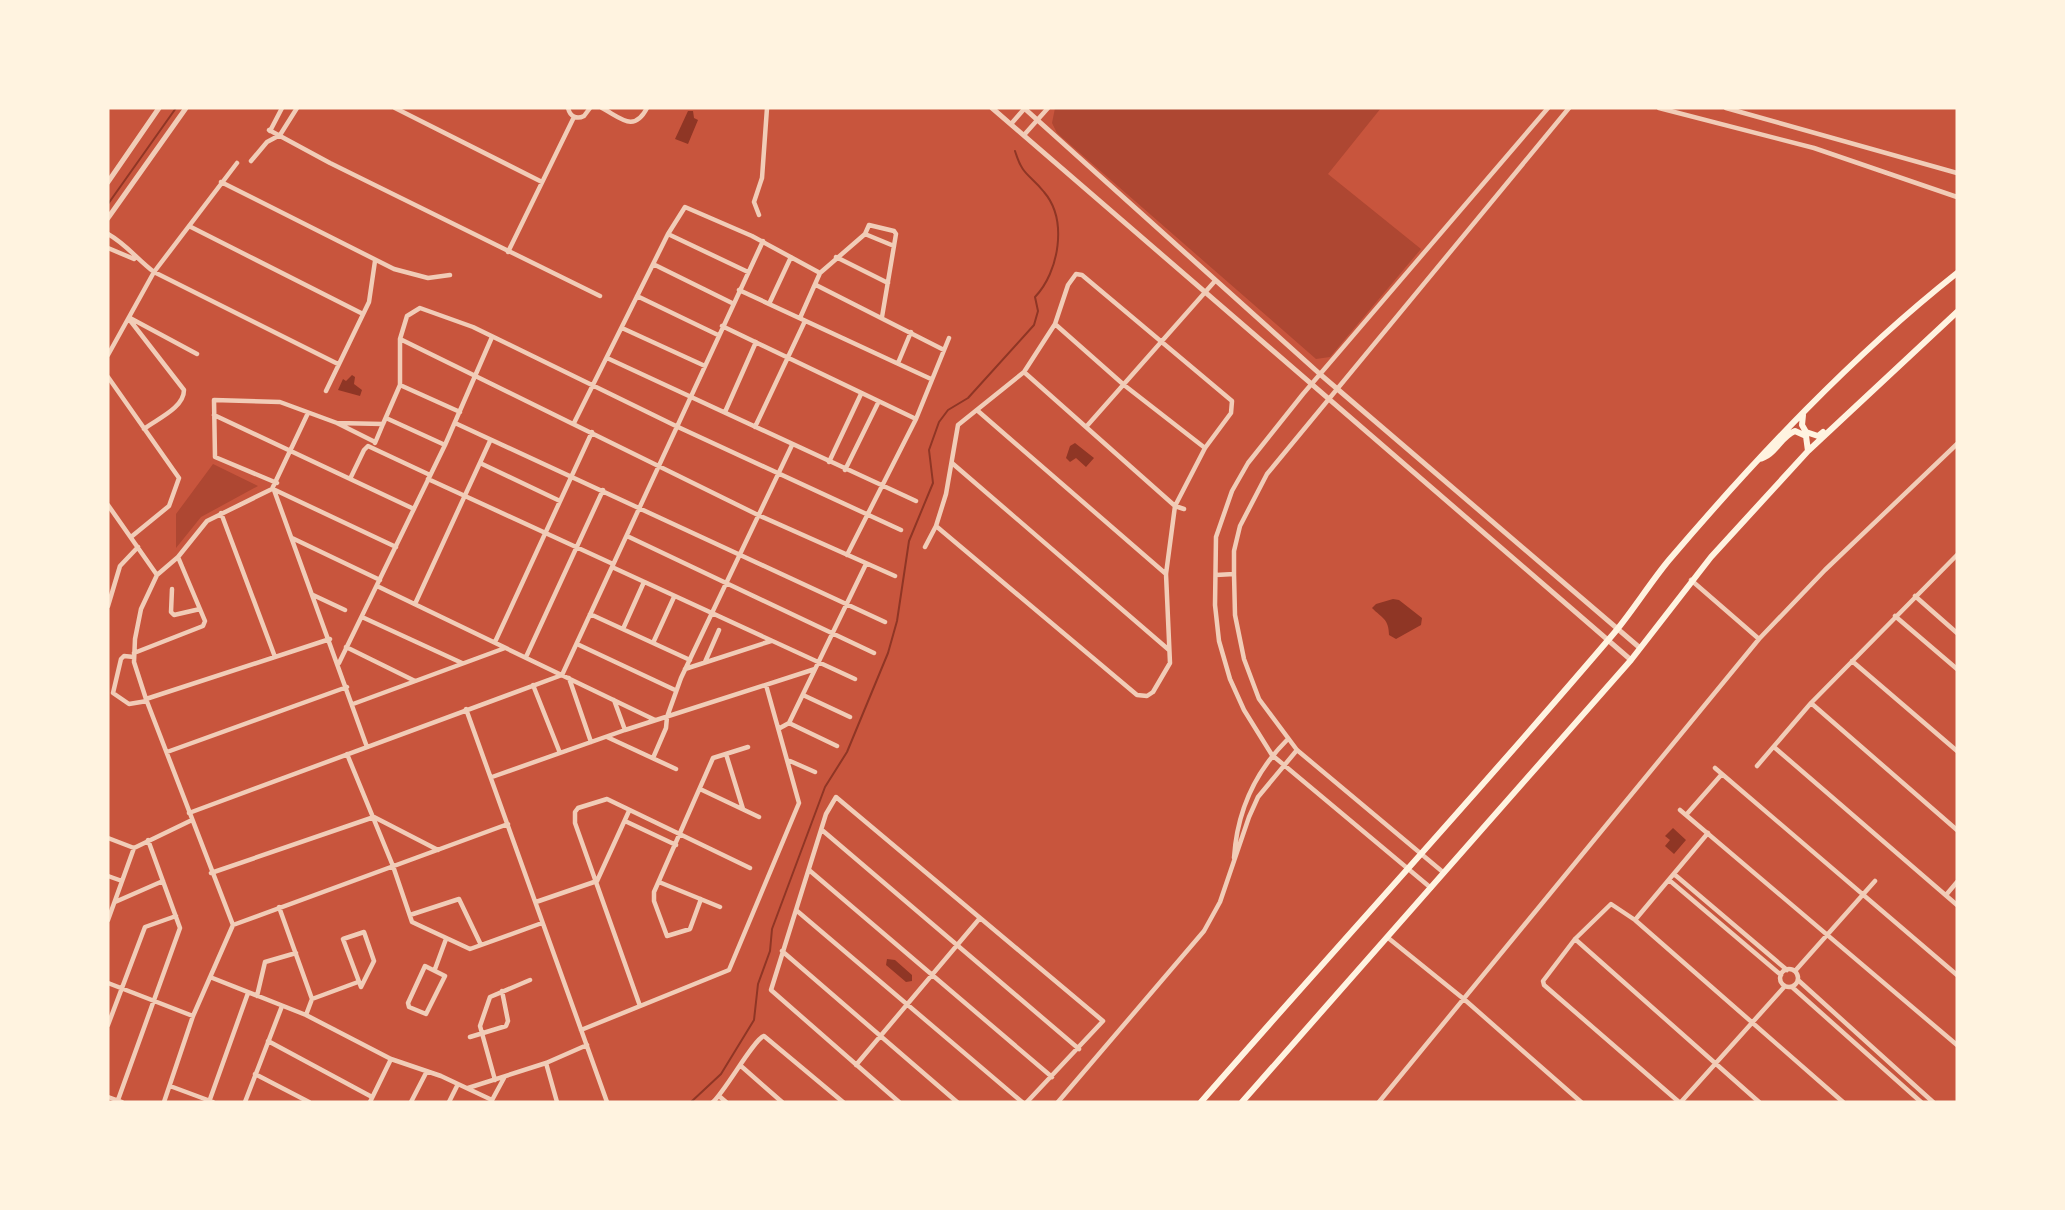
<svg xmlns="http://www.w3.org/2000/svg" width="2065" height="1210" font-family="'Golos Text',sans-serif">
<rect width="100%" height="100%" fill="#c8553d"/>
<path fill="#ae4732" d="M1055,108H1381L1328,174L1421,249L1330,357L1316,359L1057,133L1052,123Z
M213,464L258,486L201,517L176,548V514Z"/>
<path fill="#8f3625" d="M688,111H693L694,118L698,120L688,144L675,139Z
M352,375L355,377L354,384L362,390L360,396L338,390L343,379L346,381Z
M1075,443L1094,458L1086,467L1076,458L1070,462L1066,458L1070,446Z
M1393,599L1399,600L1422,618L1421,625L1396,639L1389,635C1389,619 1382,618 1372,608L1376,604Z
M1673,828L1686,840L1674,854L1665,846L1670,840L1665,836Z
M887,959L895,960L912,975V981L906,982L886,965Z"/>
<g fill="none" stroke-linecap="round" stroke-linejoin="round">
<path stroke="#8f3625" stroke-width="2" d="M108,204L176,108
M691,1102L721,1074L754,1020L758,984L770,951L772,929L825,787L847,752L888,653L897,621L909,541L933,483L929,450L939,422L948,410L968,398L1034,325L1038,311L1035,297C1059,272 1068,220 1044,192C1029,173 1023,177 1015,151"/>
<path stroke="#f1ccb7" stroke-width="4.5" d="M395,108L542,182
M568,108C570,116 576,120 584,116L590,108
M602,108C621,118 634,133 647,108
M1659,108L1814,148L1957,197
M1726,108L1957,173
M1011,124L1025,108
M269,130L330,163L600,296
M270,131L282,108
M1024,135L1048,108
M251,161L267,142L280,135L297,108
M221,182L394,269L428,278L450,275
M759,215L754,202L762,178L767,108
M189,226L363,314
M108,234C126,244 138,260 154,272L338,364
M668,234L748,272
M865,234L894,246
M108,248L134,259
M508,252L574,117
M836,257L888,283
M653,264L732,303
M816,285L944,350
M739,290L931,379
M637,296L718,335
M769,304L791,257
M130,318L197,354
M800,318L820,273
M129,319L184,390C184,408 157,419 144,429
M1055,324L1124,385L1205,448
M722,326L916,419
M622,328L705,366
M400,339L758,515L895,576
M108,355L154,272L237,163
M607,358L916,501
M898,363L911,332
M1024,372L1175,506L1184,509
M108,377L179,478L169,506L131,537
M400,385L460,412
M326,391L369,302L375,261
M978,411L1166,574
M725,412L756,342
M214,415L414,509
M386,418L445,445
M337,423L375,442
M455,423L885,622
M574,423L668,234L685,207L752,236L820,273L865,234L869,225L894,231L896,234L882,317
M755,427L805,321
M1086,427L1215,281
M375,443L383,424
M829,462L861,394
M480,463L560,501
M952,463L1169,650
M845,470L878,403
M350,479L364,450L368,446L430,475
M428,479L613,564
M277,483L215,457L214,400L280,402L337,423L383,424L400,385V339L407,316L420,308L473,327L678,427L901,530
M274,490L367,747
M275,490L396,547
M108,505L157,575
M221,513L275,657
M627,536L874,653
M292,538L380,580
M925,547L936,526L946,494L958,425L1024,372L1055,324L1068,285L1076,274L1082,275L1232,401L1231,413L1205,448L1175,506L1166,574L1170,663L1153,692L1147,696L1137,695L936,526
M847,555L916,419L949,338
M612,567L855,679
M1216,575L1234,574
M1691,580L1759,639
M377,586L655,720
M172,589L171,612L174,615L200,609
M313,595L345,610
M1915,596L1957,633
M415,604L490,441
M108,606L120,566L138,547
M590,614L690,660
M1895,616L1957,669
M362,617L462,663
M623,629L644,582
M495,642L592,432
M653,643L674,597
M577,644L675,690
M346,647L415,681
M134,653L203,626L205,621L178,557
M134,657L124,656L121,659L113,693L129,704L147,701
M526,657L603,490
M1852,661L1957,751
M705,662L719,630
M339,663L445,445L492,337
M685,669L771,641
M569,678L591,742
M533,685L560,753
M803,695L850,717
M146,699L330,639
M614,700L625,730
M1811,703L1957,830
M353,704L505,648
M466,709L607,1102
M789,723L837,746
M780,728L789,723L866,564
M607,737L676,769
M1774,747L1957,905
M167,752L347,687
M347,754L393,866L412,922L470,949L542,923
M726,754L743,809
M653,758L666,728L667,717L681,678L792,445
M790,761L815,772
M1757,766L1811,703L1957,555
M1715,768L1957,975
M492,777L625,730L815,669
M700,789L759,817
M1680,810L1957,1045
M189,813L562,675L763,241
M1686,815L1722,774
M625,821L676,845
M822,830L1079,1049
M108,838L134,848
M1234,858C1237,811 1254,773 1287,740
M809,870L1052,1077
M211,873L374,817L438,850
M1444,873L1297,750L1259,699L1244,659L1235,615L1234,574V551L1240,526L1267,474L1569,108
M1674,874L1787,970
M108,876L122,881
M1669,880L1781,975
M659,882L720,907
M1431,888L1272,755L1244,710L1230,679L1219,641L1215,605L1216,537L1232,491L1248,463L1303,394L1548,108
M1946,895L1957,882
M701,899L690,929L667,936L654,901V892L713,758L748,747
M115,902L163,881
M536,902L597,881L629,811
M279,907L312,999L306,1015
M796,910L1022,1102
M410,915L459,899L481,945
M108,920L134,848L192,820
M1635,920L1708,833
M233,925L146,699L134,662L135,639L141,609L157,575L178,557L207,521L272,489L308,413
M233,925L508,824
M364,932L374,961L361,987L343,939Z
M1387,937L1465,1000L1581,1102
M1575,939L1759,1102
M782,951L957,1102
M425,966L445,976L426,1014L409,1007L408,1003Z
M435,969L446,939
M1780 978a9 9 0 1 1 18 0a9 9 0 1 1-18 0Z
M1795,971L1875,881
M210,977L306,1015L391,1059L441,1076L492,1100
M1798,980L1933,1102
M108,983L193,1016
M1792,987L1921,1102
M257,996L265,962L296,953
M312,999L358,982
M640,1006L575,823V812L578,808L607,799L750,868
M108,1025L145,927L176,916
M581,1030L729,970L799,803L766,685
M470,1037L506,1026L508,1021L502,991
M268,1041L372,1097
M546,1063L557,1102
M856,1065L980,918
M741,1066L782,1102
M255,1074L309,1102
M495,1080L480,1026L490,997L530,980
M170,1086L213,1102
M468,1088L546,1063L587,1045
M719,1096L726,1102
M108,1097L122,1102
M118,1100L180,928L148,840
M164,1102L193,1016L233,925
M209,1102L248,993
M245,1102L282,1006
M370,1102L391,1059
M411,1102L427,1071
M449,1102L458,1084
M491,1102L504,1078
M713,1102C726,1090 754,1039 764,1036L843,1102
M899,1102L771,990L826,814L836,797L1103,1021L1027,1102
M1058,1102L1204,931L1220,902L1249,817L1258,797L1297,750
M1379,1102L1759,639L1825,570L1957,444
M1679,1102L1544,985L1543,981L1575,939L1611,904L1635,920L1843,1102
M1681,1102L1785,986"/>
<path stroke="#f1ccb7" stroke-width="5" d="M992,108L1631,660
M1024,108L1321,375L1640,648
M108,182L159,108
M108,218L186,108"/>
<path stroke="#fff3e0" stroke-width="6" d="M1803,415L1802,425L1806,432L1818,436L1823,432
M1759,459C1775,456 1780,437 1795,431L1806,436L1808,451
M1201,1102C1338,945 1480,791 1615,632C1634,609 1650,583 1669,560C1757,457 1851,357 1957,273
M1242,1102L1631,660L1711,557L1808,451L1957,312"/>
</g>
<rect width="2065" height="1210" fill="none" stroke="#fff3e0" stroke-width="219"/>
</svg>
